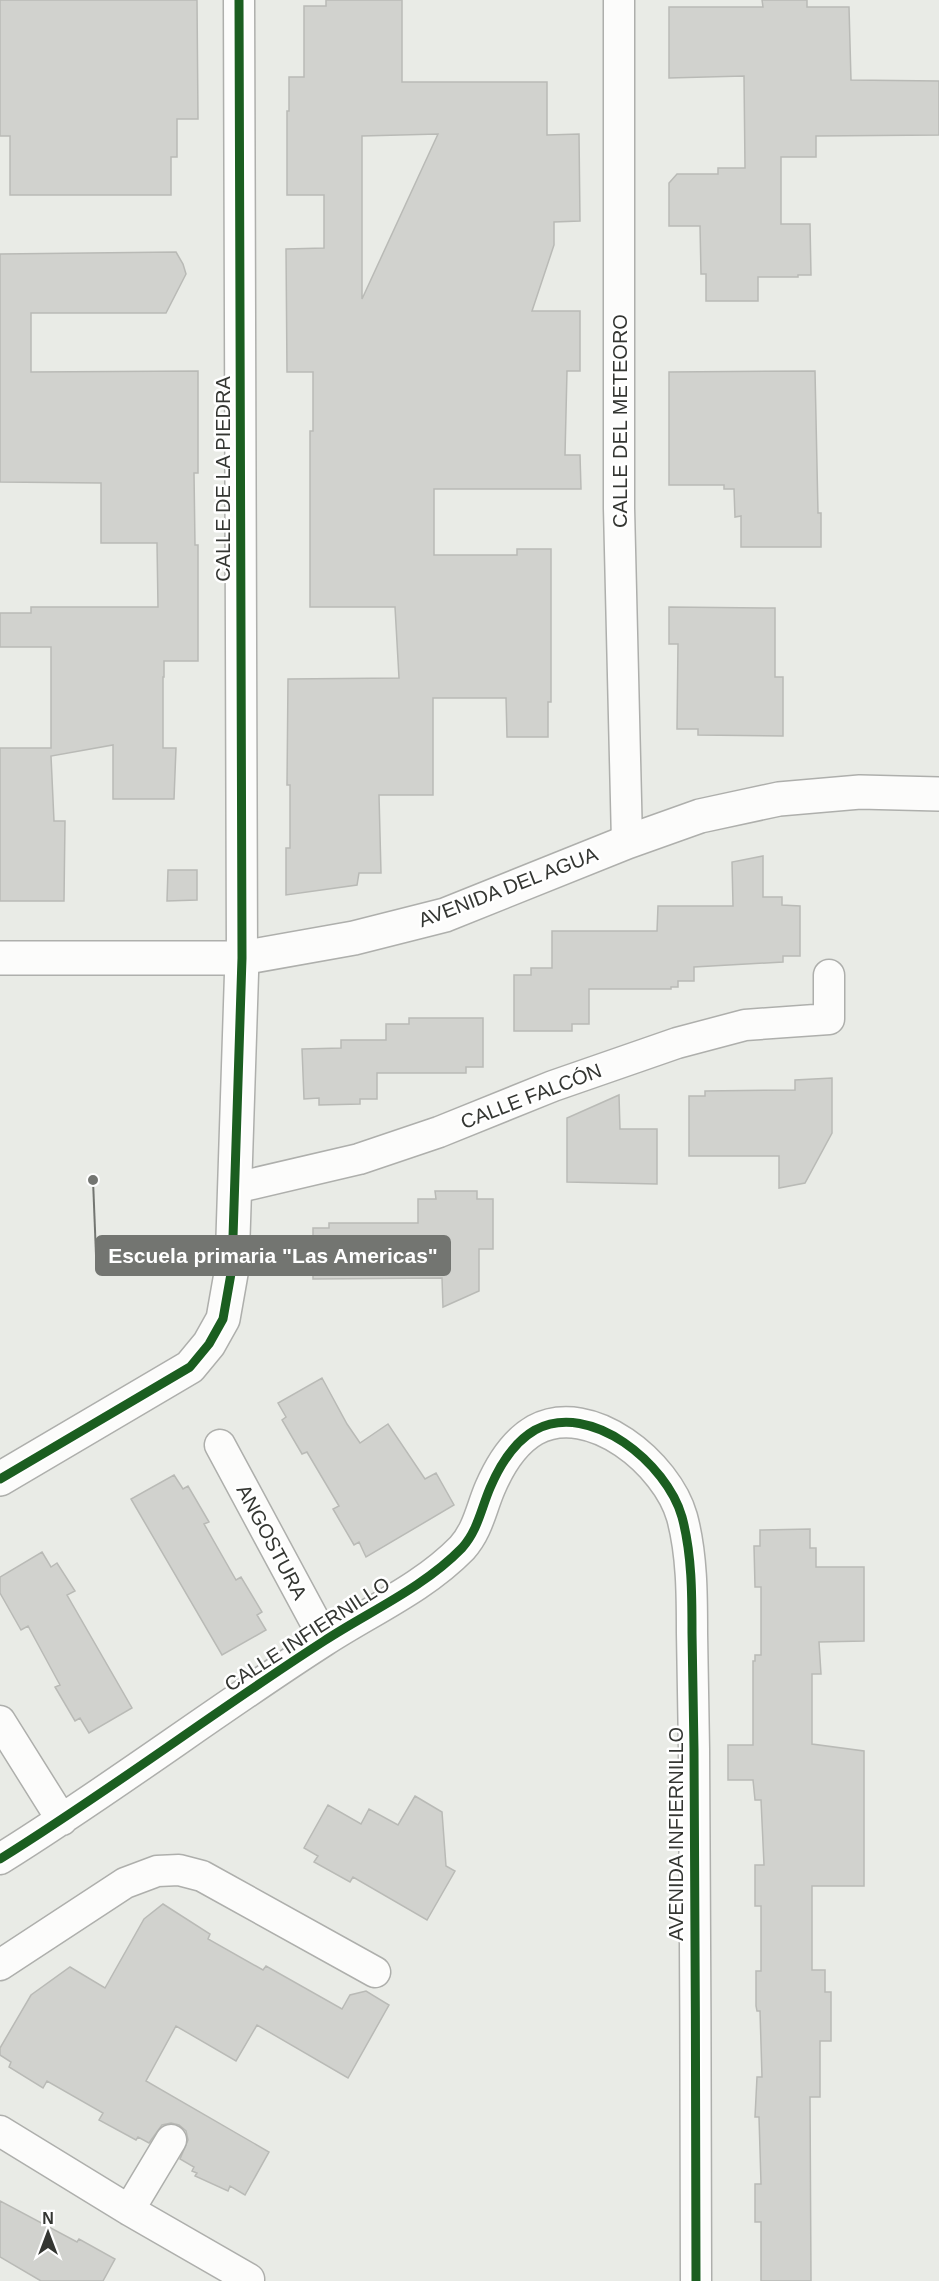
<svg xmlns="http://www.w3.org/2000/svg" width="939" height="2281" font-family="Helvetica,sans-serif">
<rect width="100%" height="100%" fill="#e9ebe6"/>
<path fill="#d1d2ce" stroke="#b9bab6" stroke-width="1.5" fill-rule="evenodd" d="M0,0H197L198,119H177V157H171V195H10V136H0Z
M326,0H402V82H547V135L579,134L580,221L554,222V245L532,311H580V371H567L565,455H580L581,489H434V555H517V549H551V702H548V737H507L506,698H433V795H379L381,873H359L357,885L286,895V848H290V785H287L288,679L399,678L395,607H310V431H313V372H287L286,249L324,248V195H287V111H289V77H304V6H326ZM438,134L362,299V136Z
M762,0H807V7H849L851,80L939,81V135L816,136V157H781V224H810L811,275H798V277H758V301H706V274H701L700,226H669V183L677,174H718V168H745L744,76L669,78V7H763Z
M176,252L183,264L186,274L166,313H31V372L198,371V473H194L195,545H198V661H164V677H163V748H176L174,799H113V745L51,756L54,821H65L64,901H0V748H51V647H0V613H31V607H158L157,543H101V483L0,482V254Z
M815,371L818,513H821V547H741V516L735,517L734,489H724V485H669V372Z
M669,607L775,608V677H783V736L698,735V729H677L678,644H669Z
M763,856V897H782V905L800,906V956H783V962L694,967V981H678V987H671V989H589V1024H572V1031H514V975H531V968H552V931H657L658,906H733L732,862Z
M168,870H197V900L167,901Z
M409,1018H483V1067H466V1073H377V1099H360V1104L319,1105V1098L304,1099L302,1049L341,1048V1040H386V1024H409Z
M832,1078V1133L805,1183L779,1188V1156H689V1096H705V1091L795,1090V1080Z
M619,1095L620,1129H657V1184L567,1182V1118Z
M435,1191H477V1199H493V1249H479V1291L443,1307L442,1278L313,1279V1228H329V1223H418V1199H436Z
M322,1378L347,1424L360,1443L388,1424L425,1479L436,1473L454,1505L366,1557L359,1542L354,1545L333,1509L339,1506L307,1452L302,1454L282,1420L286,1417L278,1403Z
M174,1475L183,1489L188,1486L209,1522L204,1524L236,1580L241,1577L262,1612L257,1615L266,1630L222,1655L131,1499Z
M810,1529V1548H816V1567H864V1641L819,1642L821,1674H812V1744L864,1751V1886H812V1970H825V1992H831V2041H820V2097H810L811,2281H761V2222H755V2184H761L759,2117H755L757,2077H762L760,2011H757L756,2006V1971H761V1906H755V1865H764L761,1800H755L753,1780H728V1745H753V1661H755V1655H761V1587H755L754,1546H760V1530Z
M42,1552L51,1567L57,1563L75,1591L67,1595L132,1708L89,1733L80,1718L75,1721L55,1687L60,1685L28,1626L21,1630L0,1593V1577Z
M415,1796L442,1812L446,1866L455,1871L427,1920L353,1877L350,1882L314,1862L318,1856L304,1848L328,1805L361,1824L369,1809L398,1825Z
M163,1904L210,1934L208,1939L263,1970L266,1966L342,2009L350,1995L366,1991L389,2005L348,2078L257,2025L236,2061L176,2026L146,2081L269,2152L245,2195L230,2186L228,2191L195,2176L197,2173L192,2171L194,2167L180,2159L188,2140L186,2131L179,2125L171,2123L162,2125L149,2143L138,2137L136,2140L99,2120L103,2113L47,2081L43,2088L9,2067L11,2062L0,2055V2048L31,1995L70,1967L105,1988L144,1919Z
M0,2201L77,2242L79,2239L115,2259L103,2281H41L0,2257Z"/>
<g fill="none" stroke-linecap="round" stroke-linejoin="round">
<defs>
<path id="minor" d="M239,0L242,958
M619,0V508L627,842
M235,1188L359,1159L439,1132L553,1086L677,1043L745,1025L829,1019V975
M220,1445L325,1640
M0,1721L62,1820
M0,1859C111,1790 215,1711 324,1641C370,1611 423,1588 462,1548C478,1530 481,1509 490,1488C499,1467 514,1442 535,1430C591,1400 667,1464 682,1517C692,1554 692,1595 692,1633C693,1671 693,1710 694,1749C696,1926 695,2104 696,2281
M0,1965L125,1883L157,1871L179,1870L202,1876L375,1972
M0,2131L129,2210L249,2279
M129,2210L171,2140"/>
<path id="tertiary" d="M0,1479L190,1367L209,1344L223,1319L232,1268L242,958"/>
<path id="secondary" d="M0,958H242L354,938L445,915L627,842L700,816L779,799L860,792L939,794"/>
</defs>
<use href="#minor" stroke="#aeafac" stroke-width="33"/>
<use href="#tertiary" stroke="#aeafac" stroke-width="36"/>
<use href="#secondary" stroke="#aeafac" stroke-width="36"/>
<use href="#minor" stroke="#fcfcfb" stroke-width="30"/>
<use href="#tertiary" stroke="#fcfcfb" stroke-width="33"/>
<use href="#secondary" stroke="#fcfcfb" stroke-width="33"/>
<defs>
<path id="cycleway" d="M0,1479L190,1367L209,1344L223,1319L232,1268L242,958L239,0
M0,1859C111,1790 215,1711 324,1641C370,1611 423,1588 462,1548C478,1530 481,1509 490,1488C499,1467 514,1442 535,1430C591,1400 667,1464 682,1517C692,1554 692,1595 692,1633C693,1671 693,1710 694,1749C696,1926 695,2104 696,2281"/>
</defs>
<use href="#cycleway" stroke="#fff" stroke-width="13"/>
<use href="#cycleway" stroke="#1b5e20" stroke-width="9"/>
</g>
<g text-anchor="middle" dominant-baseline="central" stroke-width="5" stroke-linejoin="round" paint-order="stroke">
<g font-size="20" fill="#343632" stroke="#fff">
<text transform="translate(620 421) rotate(-90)">CALLE DEL METEORO</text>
<text transform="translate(223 479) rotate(-90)">CALLE DE LA PIEDRA</text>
<text transform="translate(508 887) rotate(-21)">AVENIDA DEL AGUA</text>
<text transform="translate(531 1096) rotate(-21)">CALLE FALCÓN</text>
<text transform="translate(272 1542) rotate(62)">ANGOSTURA</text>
<text transform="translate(307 1634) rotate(-33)">CALLE INFIERNILLO</text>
<text transform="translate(676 1834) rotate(-90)">AVENIDA INFIERNILLO</text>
</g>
</g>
<path fill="none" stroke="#737571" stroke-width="2" d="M93 1180L96 1255"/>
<circle fill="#737571" stroke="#fff" stroke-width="2" cx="93" cy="1180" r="6"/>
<rect fill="#737571" stroke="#737571" stroke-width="2" x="96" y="1236" width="354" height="39" rx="6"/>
<g font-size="21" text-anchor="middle" font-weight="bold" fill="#fff">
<text x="273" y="1263">Escuela primaria "Las Americas"</text>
</g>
<g transform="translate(48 2233)" stroke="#ffffff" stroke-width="4.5" paint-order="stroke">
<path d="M0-4.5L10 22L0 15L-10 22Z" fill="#343632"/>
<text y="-9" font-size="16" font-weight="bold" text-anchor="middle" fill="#343632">N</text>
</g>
</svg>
